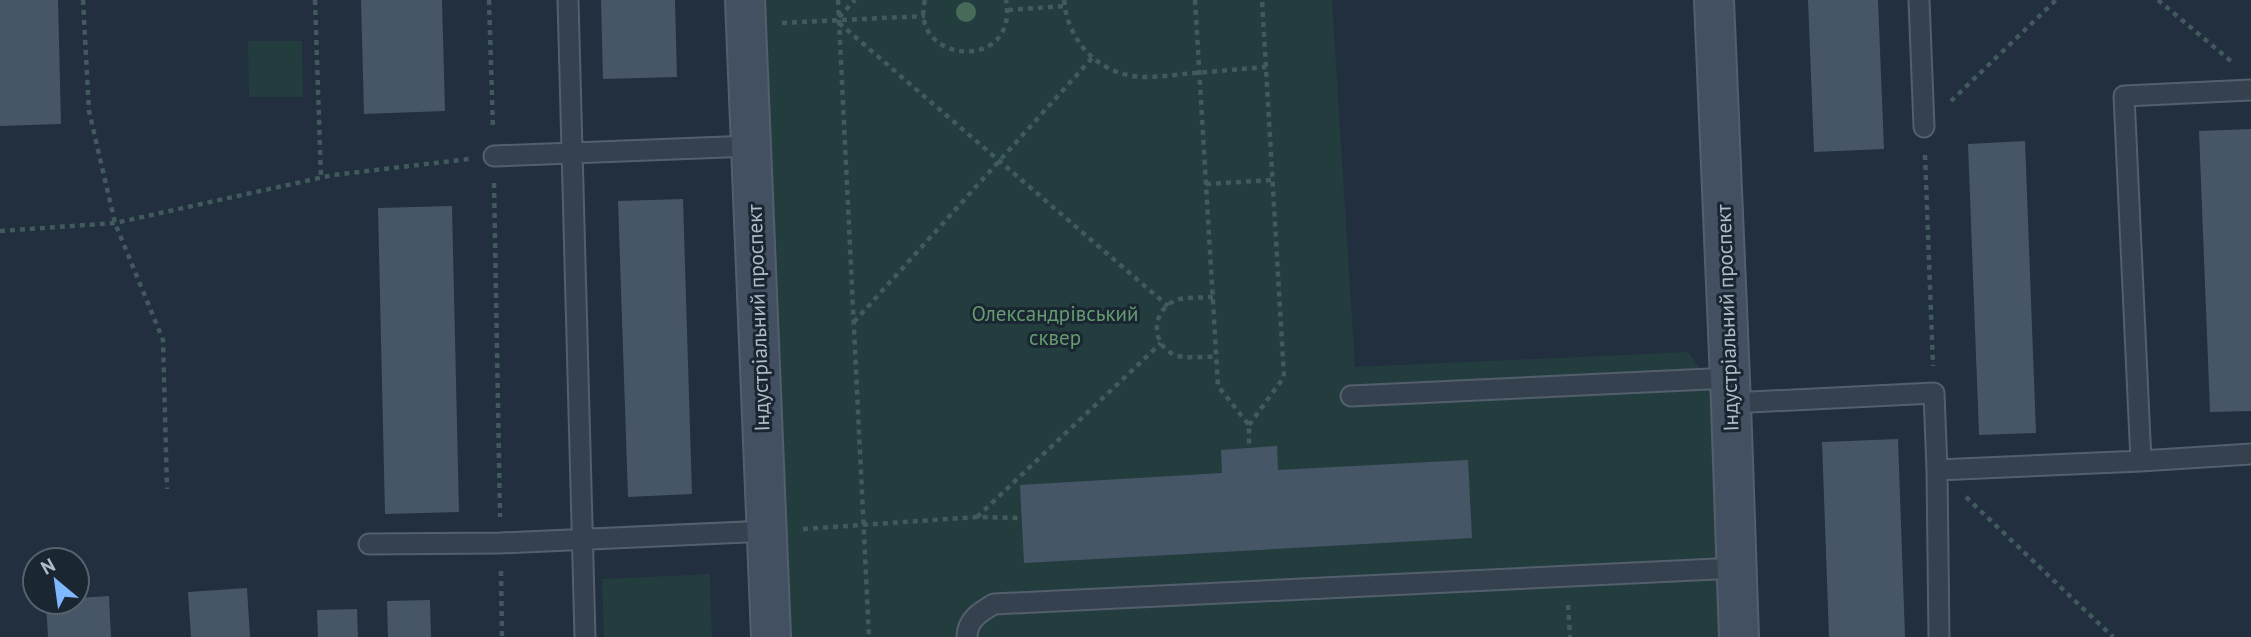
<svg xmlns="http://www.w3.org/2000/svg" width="2251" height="637" font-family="'PT Sans',sans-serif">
<rect width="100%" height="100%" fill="#212f3e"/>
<path fill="#233d3f" d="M745,0H1332L1355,367L1688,352L1717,391L1727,637H771Z
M248,41H302L303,97H249Z
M710,574L712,637H604L602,579Z"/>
<path fill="#475667" d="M0,0H58L61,124L0,126Z
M361,0H442L445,111L364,114Z
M601,0H675L677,77L603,79Z
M1808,0H1878L1884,149L1814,152Z
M2251,129V411L2210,412L2199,131Z
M2025,141L2036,433L1979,435L1968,144Z
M683,199L692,494L628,497L618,201Z
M452,206L459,512L385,514L378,208Z
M1898,439L1905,637H1829L1822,442Z
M1277,446L1278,470L1468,460L1472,538L1024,563L1020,485L1222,473L1221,450Z
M247,588L250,637H191L188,592Z
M109,596L111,637H48L46,602H77V598Z
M430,600L431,637H388L387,601Z
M357,609L358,637H318L317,610Z"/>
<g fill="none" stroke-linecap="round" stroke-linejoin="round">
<defs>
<path id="lane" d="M568,0L585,637
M1919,0L1924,127
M2251,90L2124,96L2141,461L2251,454
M494,156L751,146
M1351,396L1730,378
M1731,403L1934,393L1937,470L2141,461
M1937,470L1939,637
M369,544L500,543L767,531
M967,637C967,620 980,612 994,604L1737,568"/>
<path id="secondary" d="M745,0L771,637
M1714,0L1731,403L1739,637"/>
</defs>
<use href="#lane" stroke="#535f6c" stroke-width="23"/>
<use href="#secondary" stroke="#535f6c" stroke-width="42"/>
<path stroke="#415a5c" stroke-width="4.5" stroke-dasharray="5 5" stroke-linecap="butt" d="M83,0L89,111L115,223L163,340L167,489
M315,0L321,178
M489,0L493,129
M838,0L869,637
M925,0C908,63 1019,74 1006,0
M1064,0C1068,44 1102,77 1146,77C1163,77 1179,74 1195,73C1219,71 1242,69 1266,67
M1195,0L1218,386L1249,425V448
M2158,0L2232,62
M1008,10L1065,6
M839,17L855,0
M782,23L925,16
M839,23L1168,306
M1951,101L2056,0
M1925,155L1933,366
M494,183L500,517
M1206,184L1272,180
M0,231L115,223L333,175L469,159
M1213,297C1202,298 1190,297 1180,299C1150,307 1149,347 1178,356C1189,359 1204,356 1217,357
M854,322L1092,58
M1249,425L1284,377L1262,0
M1966,497L2113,637
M977,517L1161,343
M803,529L977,517L1022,518
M501,571L502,637
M1568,605L1570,637"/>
<use href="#lane" stroke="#35414e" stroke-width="19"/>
<use href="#secondary" stroke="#435061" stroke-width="38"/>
</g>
<circle fill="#476b59" cx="966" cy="12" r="10"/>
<g text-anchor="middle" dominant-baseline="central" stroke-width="6" stroke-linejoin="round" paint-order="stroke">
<g font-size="21" fill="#669c6f" stroke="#1a2632">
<text x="1055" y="313">Олександрівський<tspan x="1055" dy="24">сквер</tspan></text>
</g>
<g font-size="21" fill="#b1bcc9" stroke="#1a2632">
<text transform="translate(758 318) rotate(-92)">Індустріальний проспект</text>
<text transform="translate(1727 318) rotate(-92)">Індустріальний проспект</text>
</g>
</g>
<g transform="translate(56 581) rotate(331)"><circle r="33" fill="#1a2632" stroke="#56626e" stroke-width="2"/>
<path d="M0-5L12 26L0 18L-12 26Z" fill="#80b8ff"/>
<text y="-10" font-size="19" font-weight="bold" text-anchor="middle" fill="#b1bcc9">N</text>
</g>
</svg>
